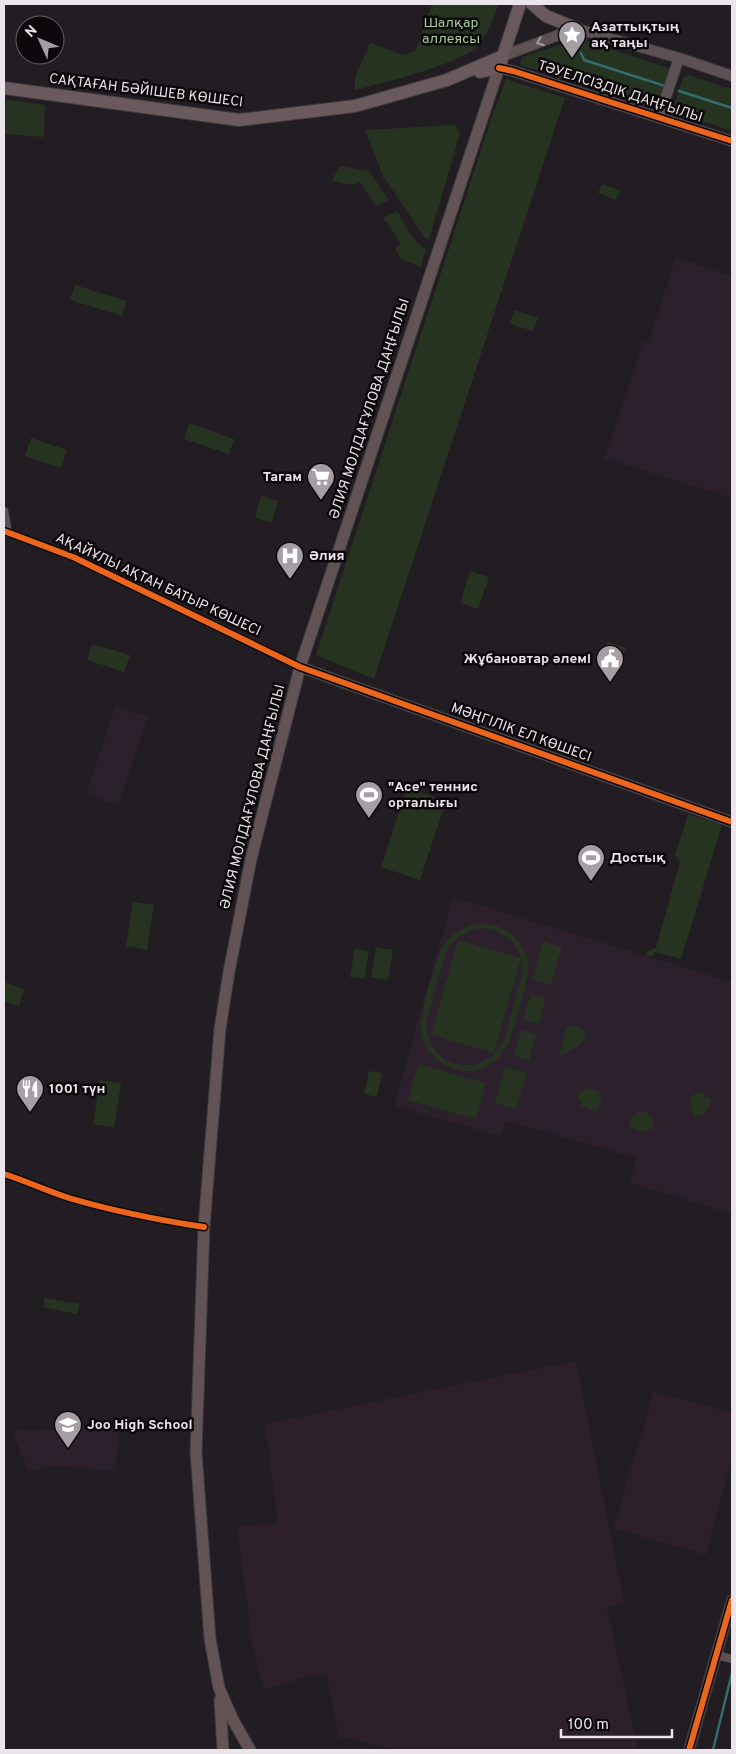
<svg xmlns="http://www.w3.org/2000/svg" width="736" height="1754" font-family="Overpass,sans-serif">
<rect width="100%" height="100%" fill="#221d22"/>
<path fill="#2d2029" d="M576,1361L624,1603L607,1607L638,1750H397L339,1737L326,1675L305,1677L264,1690L253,1648L237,1526L278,1523L265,1424Z
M654,1391L732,1413V1459L706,1555L613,1528Z"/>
<path fill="#2c202c" d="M676,257L732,276V498L604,458L643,341L648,342Z
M115,706L148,717L118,805L86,795Z
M453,897L732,982V1214L630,1183L636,1158L506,1121L501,1136L394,1106Z
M120,1427L115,1471L55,1466L28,1471L12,1431Z"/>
<path fill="#263320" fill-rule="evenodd" d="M432,4H498C493,20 488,36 475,48C467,55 454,60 444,64C415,75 386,82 355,90V77L370,43L403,55L416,50Z
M585,40L671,69L658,108L520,65L522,57L569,42Z
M688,75L732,89V131L677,113L674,110V106L683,78Z
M506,79L565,98L374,679L316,655L491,120Z
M4,99L45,105L44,137L4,134Z
M454,125L460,133L429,240L425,238L383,176L365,130Z
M340,166L369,171L389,200L376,206L360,182L353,185L331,181Z
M602,184L620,190L616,200L598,193Z
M397,211C405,223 412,243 426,248L421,267L401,259L395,248L401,244L384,218Z
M75,285L127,301L122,316L70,300Z
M515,310L538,318L533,331L510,324Z
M189,423L234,439L229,454L184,439Z
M31,438L67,450L61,468L25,456Z
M261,496L278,501L272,523L255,518Z
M470,571L489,577L478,609L460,603Z
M607,642L626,648L623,657L604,652Z
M92,644L130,655L124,672L87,660Z
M407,788L446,801L420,880L381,867Z
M688,814L722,825L681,959L655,952L653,957L646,955L647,951L656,948L680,862L675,856Z
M133,902L154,905L147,950L126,946Z
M480,923C504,924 525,939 528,964C530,979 513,1030 507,1046C501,1055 495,1063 485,1067C459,1080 424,1060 421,1031C419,1016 435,964 441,949C451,934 463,926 480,923ZM484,928C509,932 524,948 522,974L504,1040C482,1083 424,1068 427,1020L446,952C454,937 467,930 484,928Z
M458,940L521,958L494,1053L431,1035Z
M543,941L562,947L551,985L532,980Z
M376,947L393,950L388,980L371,977Z
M355,948L369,951L364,979L350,977Z
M4,982L24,989L19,1006L4,1001Z
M531,994L546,998L539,1024L523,1020Z
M567,1025C576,1027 586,1027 586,1038L578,1047L559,1056Z
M521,1030L537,1034L529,1060L514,1056Z
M418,1064L486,1083L476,1119L408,1100Z
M505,1067L527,1073L516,1109L495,1103Z
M369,1071L382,1073L377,1097L364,1094Z
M100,1080L121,1083L114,1127L93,1124Z
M589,1088L598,1091L602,1099L597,1113L582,1106L577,1093Z
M700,1092L712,1100L704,1114L694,1117L690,1103L691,1098L695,1094Z
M641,1111C651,1112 653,1119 654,1128L641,1132L628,1126L634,1115Z
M45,1298L79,1304L77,1314L43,1307Z"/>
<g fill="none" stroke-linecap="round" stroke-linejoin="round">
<path stroke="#336b6e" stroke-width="2.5" d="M581,53L584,60L665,86
M679,91L732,108
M713,1750L732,1673"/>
<defs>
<path id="minor" d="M4,511L8,533
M4,531L73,557L300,667
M4,1174C26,1181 47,1191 69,1198C113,1211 158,1220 204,1227
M716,1655L732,1659"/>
<path id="tertiary" d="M503,56L569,31L578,29L679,58L732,76
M499,68L513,71L732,141
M659,117L679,58
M300,667L732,822
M689,1750L732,1600"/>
<path id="secondary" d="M220,1700L223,1750
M250,1750L233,1720L219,1688L210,1639L196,1452L204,1227L220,1029L229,972L251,859L300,667L499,68"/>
<path id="primary" d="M532,4L546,16L578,29
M480,72L499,68L520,4
M4,88L239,120L355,106L447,80L503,56"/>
</defs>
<use href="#minor" stroke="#3d3a3d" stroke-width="9"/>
<use href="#tertiary" stroke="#3d3a3d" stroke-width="12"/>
<use href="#secondary" stroke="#3d3a3d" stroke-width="13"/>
<use href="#primary" stroke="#3d3a3d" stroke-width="14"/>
<use href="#minor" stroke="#5d5153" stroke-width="8"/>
<use href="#tertiary" stroke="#5d5153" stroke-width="10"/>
<use href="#secondary" stroke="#635355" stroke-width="11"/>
<use href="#primary" stroke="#6b5a5d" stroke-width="12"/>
<defs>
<path id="cycleway" d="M499,68L513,71L732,141
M4,531L73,557L300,667L732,822
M4,1174C26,1181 47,1191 69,1198C113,1211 158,1220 204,1227
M689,1750L732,1600"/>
</defs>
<use href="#cycleway" stroke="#0b070a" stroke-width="9"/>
<use href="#cycleway" stroke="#eb651d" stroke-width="6"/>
</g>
<defs><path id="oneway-chevron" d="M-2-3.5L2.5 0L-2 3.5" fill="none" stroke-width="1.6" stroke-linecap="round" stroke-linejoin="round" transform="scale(1.25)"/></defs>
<use stroke="#a49a9e" href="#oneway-chevron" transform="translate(540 42) rotate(159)"/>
<defs>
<symbol id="sight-pin" viewBox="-11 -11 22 30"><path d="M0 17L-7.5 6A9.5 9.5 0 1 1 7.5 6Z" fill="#a59ea4" stroke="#0b070a"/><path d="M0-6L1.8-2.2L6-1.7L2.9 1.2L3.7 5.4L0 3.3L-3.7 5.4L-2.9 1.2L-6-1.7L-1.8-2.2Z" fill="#fff"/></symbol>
<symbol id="supermarket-pin" viewBox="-11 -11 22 30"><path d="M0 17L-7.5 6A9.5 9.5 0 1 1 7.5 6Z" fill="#a59ea4" stroke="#0b070a"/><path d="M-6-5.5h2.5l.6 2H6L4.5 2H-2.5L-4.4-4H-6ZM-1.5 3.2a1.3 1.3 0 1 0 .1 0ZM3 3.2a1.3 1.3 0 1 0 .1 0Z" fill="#fff"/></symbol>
<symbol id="hospital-pin" viewBox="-11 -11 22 30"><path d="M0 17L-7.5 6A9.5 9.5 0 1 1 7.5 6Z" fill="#a59ea4" stroke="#0b070a"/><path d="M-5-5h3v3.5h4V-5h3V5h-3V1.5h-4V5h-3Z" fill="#fff"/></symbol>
<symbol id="civic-pin" viewBox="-11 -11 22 30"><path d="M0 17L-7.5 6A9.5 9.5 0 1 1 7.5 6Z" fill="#a59ea4" stroke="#0b070a"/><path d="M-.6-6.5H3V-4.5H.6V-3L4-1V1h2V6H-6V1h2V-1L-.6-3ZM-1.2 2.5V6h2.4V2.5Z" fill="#fff"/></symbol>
<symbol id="stadium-pin" viewBox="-11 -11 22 30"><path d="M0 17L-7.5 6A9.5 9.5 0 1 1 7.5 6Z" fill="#a59ea4" stroke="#0b070a"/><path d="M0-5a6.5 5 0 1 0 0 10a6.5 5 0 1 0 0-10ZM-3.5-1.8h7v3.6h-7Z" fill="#fff"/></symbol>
<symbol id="restaurant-pin" viewBox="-11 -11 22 30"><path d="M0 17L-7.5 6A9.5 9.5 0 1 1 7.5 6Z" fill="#a59ea4" stroke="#0b070a"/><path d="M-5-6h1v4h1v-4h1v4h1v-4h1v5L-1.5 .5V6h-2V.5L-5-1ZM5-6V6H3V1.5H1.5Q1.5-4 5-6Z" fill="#fff"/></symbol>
<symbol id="school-pin" viewBox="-11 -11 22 30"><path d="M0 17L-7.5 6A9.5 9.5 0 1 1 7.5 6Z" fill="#a59ea4" stroke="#0b070a"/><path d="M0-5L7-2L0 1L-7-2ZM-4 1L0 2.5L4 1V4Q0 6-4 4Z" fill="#fff"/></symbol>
</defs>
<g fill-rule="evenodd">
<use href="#sight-pin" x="556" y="19" width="32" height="43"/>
<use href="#supermarket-pin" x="305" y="461" width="32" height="43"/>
<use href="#hospital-pin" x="274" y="540" width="32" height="43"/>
<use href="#civic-pin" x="594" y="643" width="32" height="43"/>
<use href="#stadium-pin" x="353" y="779" width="32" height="43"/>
<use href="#stadium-pin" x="575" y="842" width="32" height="43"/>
<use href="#restaurant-pin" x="14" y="1073" width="32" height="43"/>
<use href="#school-pin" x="52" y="1409" width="32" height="43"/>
</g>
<g text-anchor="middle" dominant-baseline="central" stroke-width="5" stroke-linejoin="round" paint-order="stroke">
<g font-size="14" fill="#a6d094" stroke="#0b070a">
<text x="451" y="23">Шалқар<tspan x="451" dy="16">аллеясы</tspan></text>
</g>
<g font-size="14" font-weight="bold" fill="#ebe4ea" stroke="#0b070a" text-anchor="start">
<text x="591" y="27">Азаттықтың<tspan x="591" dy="16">ақ таңы</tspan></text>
<text x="302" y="477" text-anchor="end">Тагам</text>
<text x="309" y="556">Әлия</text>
<text x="591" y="659" text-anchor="end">Жұбановтар әлемі</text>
<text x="388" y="787">"Ace" теннис<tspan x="388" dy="16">орталығы</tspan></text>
<text x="610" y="858">Достық</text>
<text x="49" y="1089">1001 түн</text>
<text x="87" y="1425">Joo High School</text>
</g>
<g font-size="14" fill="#ebe4ea" stroke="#0b070a">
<text transform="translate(146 91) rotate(7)">САҚТАҒАН БӘЙІШЕВ КӨШЕСІ</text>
<text transform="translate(620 92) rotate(18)">ТӘУЕЛСІЗДІК ДАҢҒЫЛЫ</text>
<text transform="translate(370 409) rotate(-72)">ӘЛИЯ МОЛДАҒҰЛОВА ДАҢҒЫЛЫ</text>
<text transform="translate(158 585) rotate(25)">АҚАЙҰЛЫ АҚТАН БАТЫР КӨШЕСІ</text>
<text transform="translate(521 733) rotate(20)">МӘҢГІЛІК ЕЛ КӨШЕСІ</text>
<text transform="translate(253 797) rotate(-76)">ӘЛИЯ МОЛДАҒҰЛОВА ДАҢҒЫЛЫ</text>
</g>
</g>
<rect width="736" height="1754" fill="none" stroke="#ebe4ea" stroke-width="10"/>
<g transform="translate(40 40) rotate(314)"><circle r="24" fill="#0b070a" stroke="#655f64"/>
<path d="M0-4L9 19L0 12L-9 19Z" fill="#a59ea4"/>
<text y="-8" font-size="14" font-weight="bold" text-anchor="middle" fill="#ebe4ea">N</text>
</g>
<path d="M561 1729v8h111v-8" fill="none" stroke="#ebe4ea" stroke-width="2.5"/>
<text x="568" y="1729" font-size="15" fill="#ebe4ea" stroke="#0b070a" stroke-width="4" paint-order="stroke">100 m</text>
</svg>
